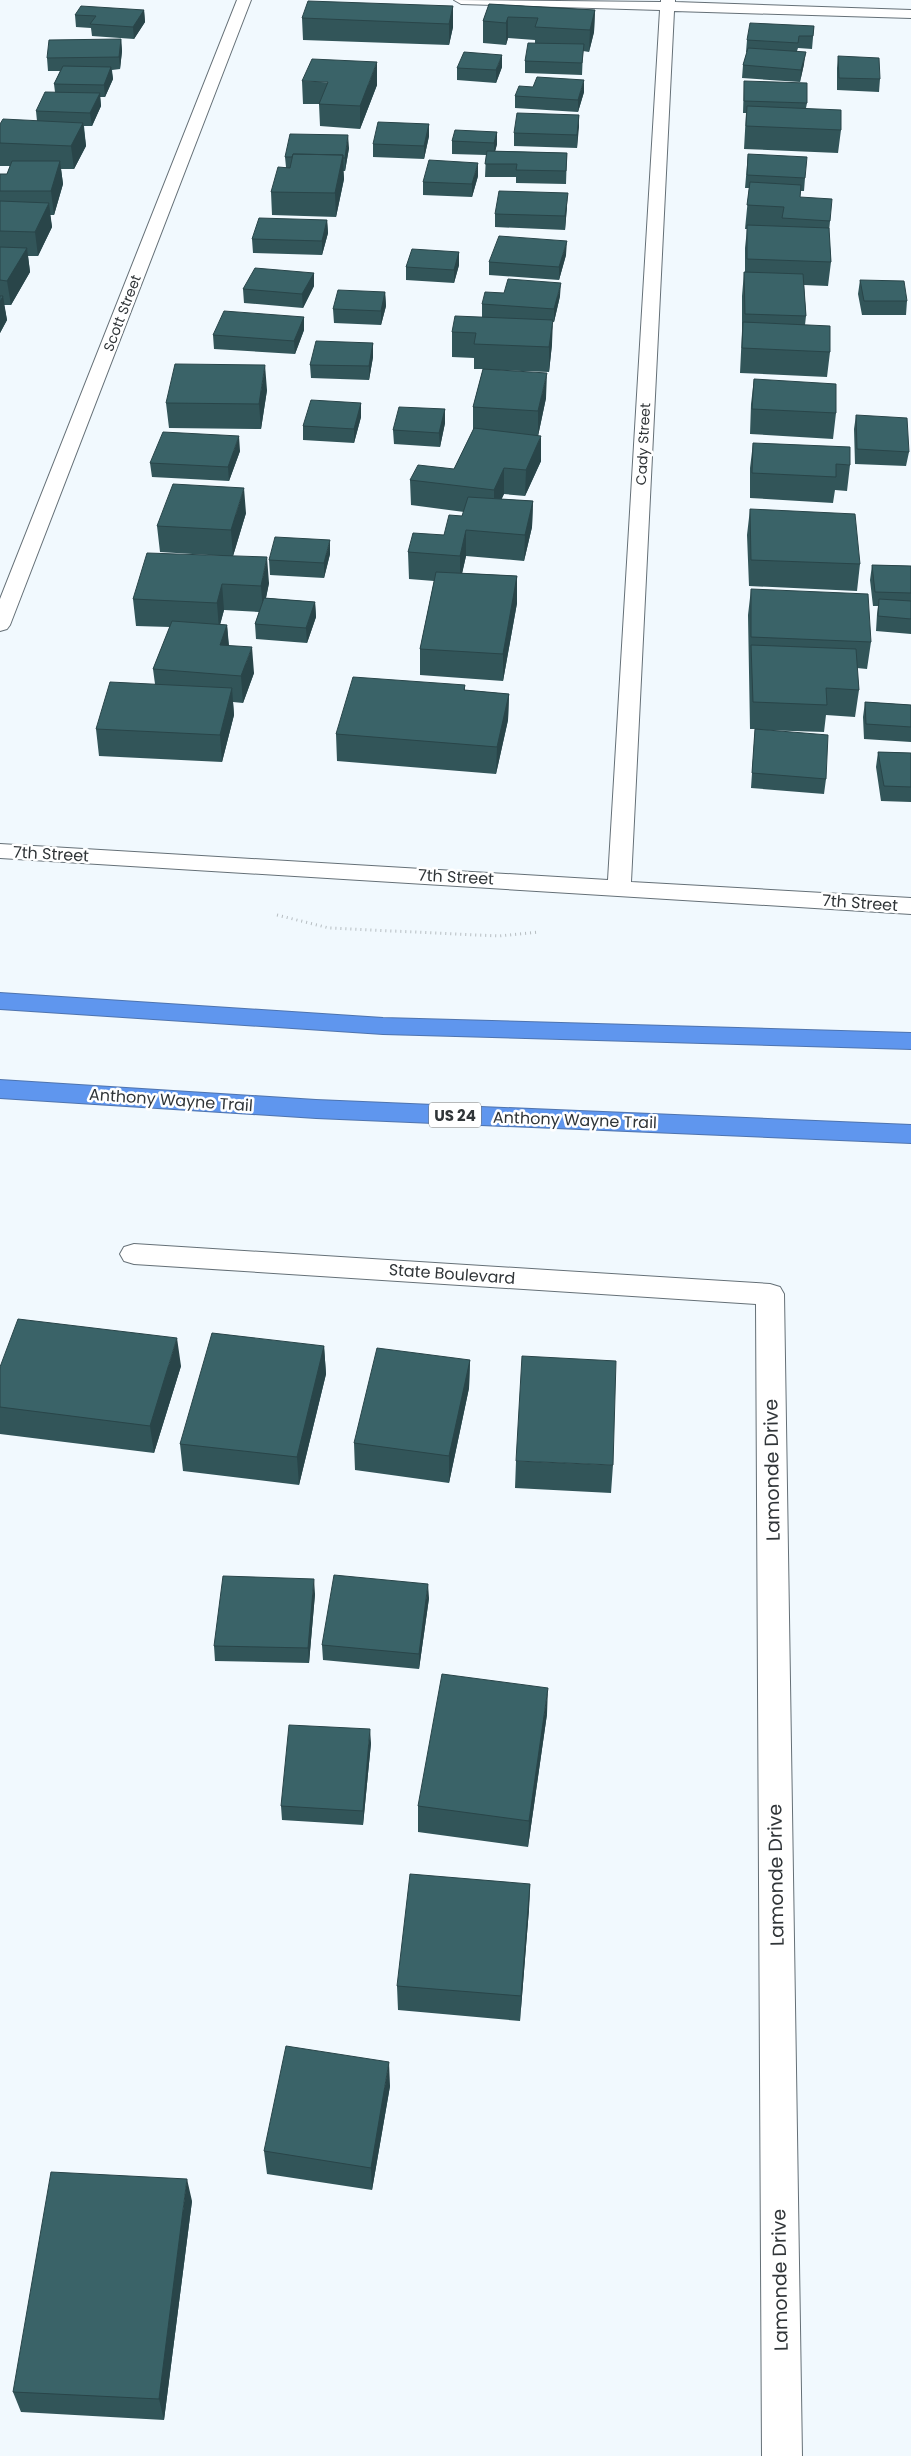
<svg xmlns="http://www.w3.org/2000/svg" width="911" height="2456" font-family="Poppins,sans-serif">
<rect width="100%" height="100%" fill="#f1f9fe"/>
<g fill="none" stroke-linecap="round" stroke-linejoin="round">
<defs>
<path id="minor" d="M237,0H251L10,625L7,629L0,631V599Z
M454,0L661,2V0H675V2L911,10V18L674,11L631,882L911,898V914L0,858V844L608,880L660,10L461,4Z
M134,1244L770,1284L780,1287L784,1294L802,2456H762L756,1304L134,1264L124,1261L120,1254L124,1247Z"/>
<path id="highway" d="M0,993L383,1018L911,1033V1049L383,1034L0,1009Z
M0,1080L316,1100L911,1125V1143L316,1118L0,1098Z"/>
</defs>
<use href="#minor" stroke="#657077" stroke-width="2"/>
<use href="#highway" stroke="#4f74ae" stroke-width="2"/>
<path stroke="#b6bdc1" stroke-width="3" stroke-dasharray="1 4" stroke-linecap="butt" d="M277,915L329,928L499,936L539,932"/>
<use href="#minor" fill="#fff" fill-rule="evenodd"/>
<use href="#highway" fill="#5f96ee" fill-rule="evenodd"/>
</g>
<path fill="#325559" d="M489,4L595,10L594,32L589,52L583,51L582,75L525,73V61L535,43V40L508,38L506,45L483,43V21Z
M453,6V27L449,45L303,40L302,18Z
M144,10L145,22L134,39L92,36L91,28L76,27L75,15Z
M814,26L812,49L798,48L797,51L804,64L800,82L742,78L743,65L747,52H746L747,40Z
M121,39L122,51L120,69L112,70L113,79L105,97H100L101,106L92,126H84L86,146L74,169H61L63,184L54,215H50L52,227L38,256H28L30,272L11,305H4L7,320L0,333V174H7L10,166H0V124L37,121L36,111L55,92L54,84L60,71H48L47,58Z
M838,56L880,79L879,92L837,90V68Z
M502,67L496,83L457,80V68Z
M302,81L377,85L360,129L320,126L319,104H303Z
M744,81L807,103L806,108L841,130L838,153L744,149L746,113H743Z
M584,92L578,112L515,108V96Z
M579,115L577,148L514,146V133Z
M429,124V136L424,159L373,157V144Z
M497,132V144L495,151L567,153L566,184L516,183V177H485L486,155L452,154V141Z
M349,148L345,171H343L344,179L336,217L272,215L271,192L286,167L285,157Z
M748,154L805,178L804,191H801L800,197L830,221L829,232L831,262L828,286L804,285L806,316L805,325L830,352L827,377L740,373L742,331V296L744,272H745V248L747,229H745L749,188H745Z
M478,176L472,197L423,195V182Z
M567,206L565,230L495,227V214Z
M327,220L328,233L322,255L253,253L252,239Z
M459,252V265L454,283L406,280V267Z
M566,255L559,280L489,275V262Z
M314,273V286L303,308L244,303L243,289Z
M860,280L907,301L906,315H862L858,294Z
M385,292L386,306L381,325L334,323L333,309Z
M560,296L554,322H552V344L549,372L492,370L546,398L538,436L541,461L525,496L504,494L501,499L533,501L532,527L524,561L466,556L462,573L517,576V603L503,681L420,675V649L434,581L409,579L408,552L444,535L462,516L464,512L411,505L410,480L454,469L473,430V407L483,369H474V358L452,357V332L482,317V304Z
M304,317V330L295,354L214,349L213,335Z
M373,343V357L369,380L311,378L310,365Z
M754,379L836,413L833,439L750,434L751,404Z
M267,390L261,429L169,428L166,403Z
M361,403V417L354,443L303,440V426Z
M445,409V423L440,447L394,444L393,430Z
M856,415L909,452L906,466L855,464L854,429Z
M753,443L850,465L847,491L835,490L833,503L750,498V468Z
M240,451L229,481L152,477L150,463Z
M750,509L860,564L857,591L749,586L747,535Z
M246,513L233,556L269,583L266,598L315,602L316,617L307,643L256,639L255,624L259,612L224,610L220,624L227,625L229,645L254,673L243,703L233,702L234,715L222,762L99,756L96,729L155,684L153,669L170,627L136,626L133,599L225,556L160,552L157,526Z
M330,554L324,578L270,575L269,560Z
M872,565L911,566V634L876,631L877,614L878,606H873L870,580Z
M751,589L871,642L867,669L857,668L859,690L855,717L826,715L824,732L761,730L826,779L824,794L751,788L755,729H750L748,615Z
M465,685V690L509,694L508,720L496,774L337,761L336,734Z
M865,702L911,705V742L864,739L863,717Z
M878,752L911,753V802L881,801L876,767Z
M324,1346L326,1374L299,1485L183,1471L180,1444Z
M470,1360L469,1388L449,1483L355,1470L354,1443Z
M181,1366L154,1453L0,1434V1367Z
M516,1461L613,1465L611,1493L515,1488Z
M315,1594L309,1663L215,1661L214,1646Z
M429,1598L419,1669L323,1660L322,1645Z
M547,1714L528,1847L418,1832V1806Z
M371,1743L363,1825L282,1820L281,1806Z
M530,1884L529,1909L520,2021L398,2010L397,1986Z
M390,2086L372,2190L267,2174L264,2151Z
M192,2201L164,2420L21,2412L13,2392Z"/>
<path fill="#294549" d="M453,6V27L449,45V24Z
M144,10L145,22L134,39L133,27Z
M595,10L594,32L589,52L590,30Z
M508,17V38L506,45V23Z
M121,39L122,51L120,69L119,57Z
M806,52L804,64L800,82L801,70Z
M502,55V67L496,83V70Z
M377,62V85L360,129V106Z
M111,67L113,79L105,97L104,85Z
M584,80V92L578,112V100Z
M100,93L101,106L92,126L90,113Z
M579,115V127L577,148V135Z
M83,123L86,146L74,169L71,146Z
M429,124V136L424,159V146Z
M497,132V144L494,156V143Z
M348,135L349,148L345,171V158Z
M343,155L344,179L336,217L335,193Z
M60,161L63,184L54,215L51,191Z
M478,163V176L472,197V184Z
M568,193L567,206L565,230V216Z
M49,203L52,227L38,256L35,232Z
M327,220L328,233L322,255V241Z
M567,241L566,255L559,280V267Z
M27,248L30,272L11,305L7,281Z
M459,252V265L454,283V270Z
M314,273V286L303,308L302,294Z
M561,283L560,296L554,322V309Z
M385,292L386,306L381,325V311Z
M3,296L7,320L0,333V302Z
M304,317V330L295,354L294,341Z
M553,320L552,344L549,372V347Z
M373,343V357L369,380V366Z
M265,365L267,390L261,429L259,404Z
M547,373L546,398L538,436V411Z
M361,403V417L354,443V429Z
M445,409V423L440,447L439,433Z
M239,436L240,451L229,481L228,467Z
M541,436V461L525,496L526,470Z
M504,468V494L494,516V490Z
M244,488L246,513L233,556L231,530Z
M533,501L532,527L524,561L525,535Z
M466,530V556L460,583V556Z
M330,540V554L324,578V563Z
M267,557L269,583L263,612L261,586Z
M517,576V603L503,681V654Z
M222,584L224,610L219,629L217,603Z
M315,602L316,617L307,643L306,628Z
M227,625L229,651L220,645Z
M252,647L254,673L243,703L241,676Z
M232,688L234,715L222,762L220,735Z
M509,694L508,720L496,774L497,747Z
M177,1338L181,1366L154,1453L150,1426Z
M324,1346L326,1374L299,1485L297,1457Z
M470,1360L469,1388L449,1483V1456Z
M314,1579L315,1594L309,1663L308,1648Z
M428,1584L429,1598L419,1669V1654Z
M548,1688L547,1714L528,1847L529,1821Z
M370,1729L371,1743L363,1825V1811Z
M530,1884L529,1909L520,2021L521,1996Z
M389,2062L390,2086L372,2190L371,2168Z
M187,2179L192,2201L164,2420L159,2399Z"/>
<path fill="#3a6368" stroke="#294549" d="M308,1L453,6L449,24L302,18Z
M489,4L595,10L590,30L535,27L538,18L508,17L506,23L483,21Z
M81,6L144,10L133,27L90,24L96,16L75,15Z
M750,23L814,26L813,36H799L798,43L747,40Z
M121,39L119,57L47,58L49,40Z
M528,43L584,44L582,63L525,61Z
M748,48L806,52L801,70L743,65Z
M464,52L502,55L496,70L457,68Z
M838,56L879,58L880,79L839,78Z
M312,59L377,62L360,106L319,104L328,82L302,81Z
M63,66L111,67L104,85L54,84Z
M537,77L584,80L578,100L515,96L519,86L533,87Z
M744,81L807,83V103L744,101Z
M45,92L100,93L90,113L36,111Z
M747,106L841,110V130L746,126Z
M517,113L579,115L577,135L514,133Z
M3,119L83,123L71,146L0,143V124Z
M378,122L429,124L424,146L373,144Z
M455,130L497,132L494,143L452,141Z
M290,134L348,135L345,158H343V155L293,154L292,157H285Z
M487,151L567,153L566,171L516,170L517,164H485Z
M293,154L343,155L335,193L271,192L278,167L290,168Z
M748,154L807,157L805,178L747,175Z
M429,160L478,163L472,184L423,182Z
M12,161H60L51,191H0V174H7Z
M750,182L801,185L800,197L832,199L830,221L782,218L784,207L747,205Z
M499,191L568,193L565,216L495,214Z
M0,201L49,203L35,232L0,231Z
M259,218L327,220L322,241L252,239Z
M747,225L829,228L831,262L747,259Z
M499,236L567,241L559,267L489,262Z
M0,247L27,248L7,281L0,280Z
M412,249L459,252L454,270L406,267Z
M255,268L314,273L302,294L243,289Z
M744,272L803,274L806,316L745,314Z
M508,279L561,283L554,309L482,304L485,292L504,293Z
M860,280L904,281L907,301H864Z
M338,290L385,292L381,311L333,309Z
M0,296H3L0,302Z
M224,311L304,317L294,341L213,335Z
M455,316L553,320L549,347L474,344L476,333L452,332Z
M743,322L830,326V352L742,348Z
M316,341L373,343L369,366L310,365Z
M175,364L265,365L259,404L166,403Z
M483,369L547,373L538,411L473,407Z
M754,379L836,384V413L752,409Z
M311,400L361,403L354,429L303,426Z
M399,407L445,409L439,433L393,430Z
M856,415L907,418L909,452L857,449Z
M474,428L541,436L526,470L504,468L494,490L410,480L418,465L454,469Z
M163,432L239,436L228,467L150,463Z
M753,443L850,447V465L836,464V477L752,473Z
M173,484L244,488L231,530L157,526Z
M468,497L533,501L525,535L466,530L460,556L408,552L413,533L444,535L449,515L462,516Z
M750,509L855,514L860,564L751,560Z
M275,537L330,540L324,563L269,560Z
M147,553L267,557L261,586L222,584L217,603L133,599Z
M872,565L911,566V593L875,592Z
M436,572L517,576L503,654L420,649Z
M751,589L868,594L871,642L751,637Z
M264,598L315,602L306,628L255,624Z
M879,599L911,601V619L878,616Z
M172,621L227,625L220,645L252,647L241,676L153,669Z
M751,645L856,649L859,690L826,688L827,705L753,702Z
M353,677L465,685L464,690L509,694L497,747L336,734Z
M110,682L232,688L220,735L96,729Z
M865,702L911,705V727L866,724Z
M755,729L828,735L826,779L752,773Z
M878,752L911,753V787L884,786Z
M18,1319L177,1338L150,1426L0,1407V1367Z
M212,1333L324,1346L297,1457L180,1444Z
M377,1348L470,1360L449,1456L354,1443Z
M522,1356L616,1361L613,1465L516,1461Z
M334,1575L428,1584L419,1654L322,1645Z
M223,1576L314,1579L308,1648L214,1646Z
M442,1674L548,1688L529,1821L418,1806Z
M289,1725L370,1729L363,1811L281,1806Z
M410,1874L530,1884L521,1996L397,1986Z
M286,2046L389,2062L371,2168L264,2151Z
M51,2172L187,2179L159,2399L13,2392Z"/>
<g text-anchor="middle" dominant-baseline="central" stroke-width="5" stroke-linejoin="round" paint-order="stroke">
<g font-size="14" fill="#303538" stroke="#fff">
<text transform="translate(122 313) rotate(-69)">Scott Street</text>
<text transform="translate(643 444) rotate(-87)">Cady Street</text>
</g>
<rect fill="#fff" stroke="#6e7274" stroke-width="1" x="429" y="1102.5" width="52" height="25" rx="4"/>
<g font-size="15" font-weight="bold" fill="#303538">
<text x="455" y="1115">US 24</text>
</g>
<g font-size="16" fill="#303538" stroke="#fff">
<text transform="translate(51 854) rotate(3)">7th Street</text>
<text transform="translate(456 877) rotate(3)">7th Street</text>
<text transform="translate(860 903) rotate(4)">7th Street</text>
<text transform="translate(171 1100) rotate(4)">Anthony Wayne Trail</text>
<text transform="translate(575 1120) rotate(2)">Anthony Wayne Trail</text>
<text transform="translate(452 1274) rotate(4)">State Boulevard</text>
</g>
<g font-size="19" fill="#303538" stroke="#fff">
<text transform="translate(772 1470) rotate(-91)">Lamonde Drive</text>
<text transform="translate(776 1875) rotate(-91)">Lamonde Drive</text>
<text transform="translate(780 2280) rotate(-91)">Lamonde Drive</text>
</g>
</g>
</svg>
